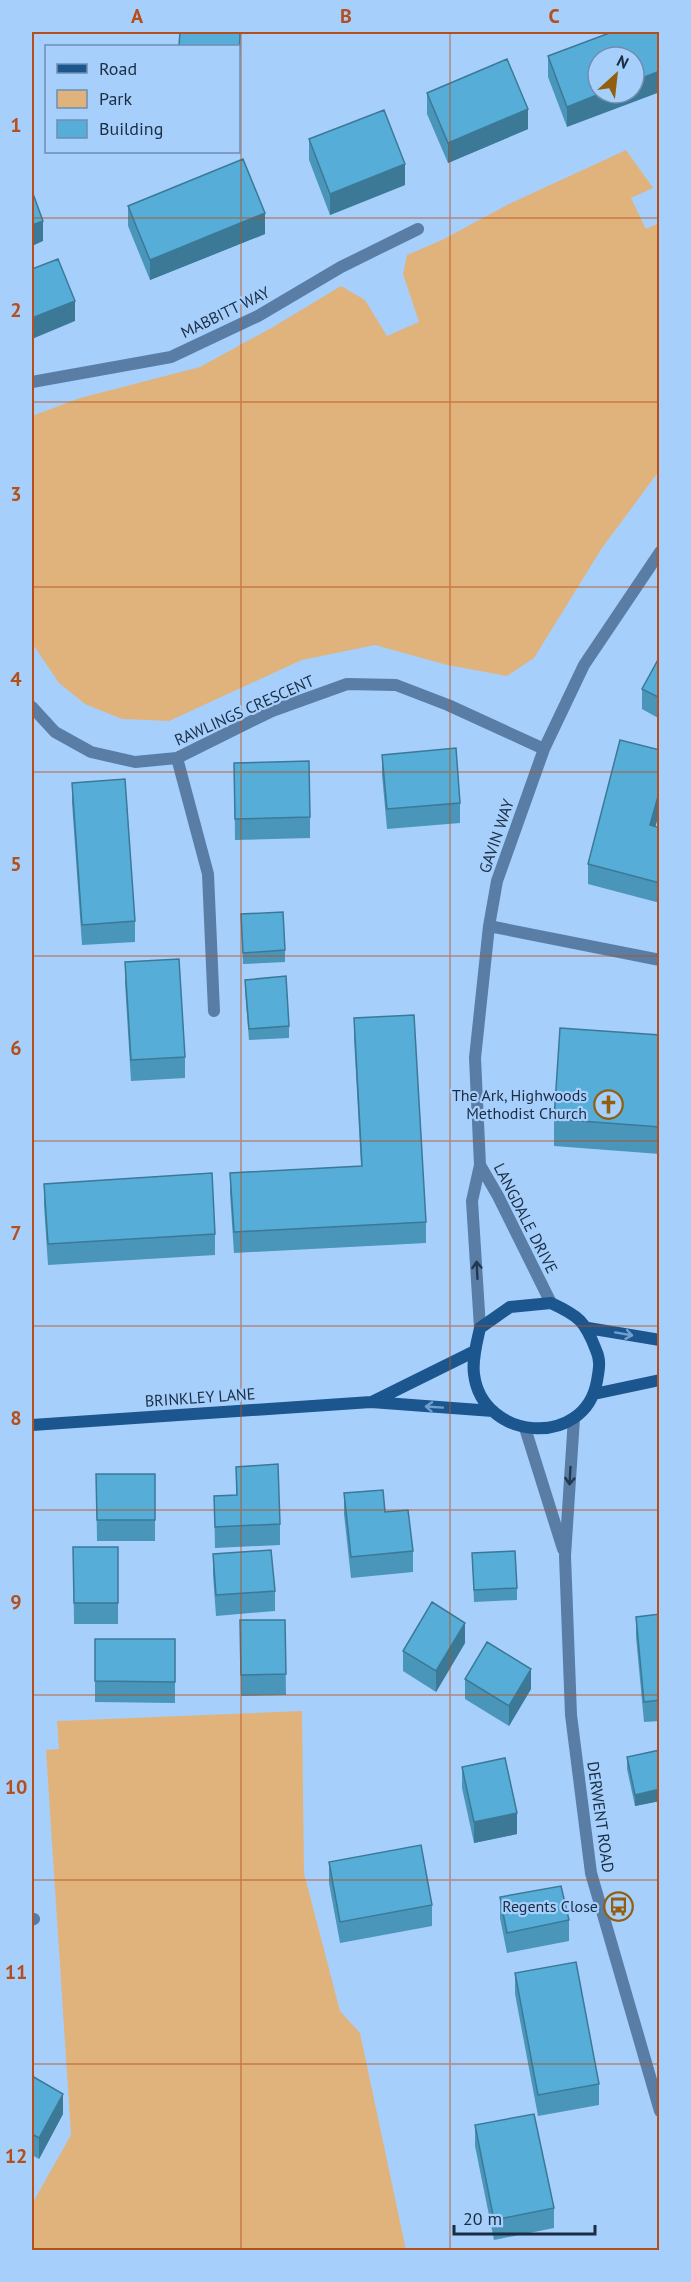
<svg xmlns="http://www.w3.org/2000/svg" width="691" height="2282" font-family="'PT Sans',sans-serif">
<rect width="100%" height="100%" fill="#a7cffc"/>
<path fill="#e0b37c" d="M626,150L653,188L631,198L646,229L659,223V471L602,548L534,658L507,676L447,665L375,645L302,660L169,721L122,719L85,704L59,683L32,643V416L80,398L200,367L273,327L341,286L365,300L387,336L419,322L403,274L407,255L442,240L509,204Z
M302,1711L304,1873L340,2011L360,2033L406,2250H32V2204L71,2135L46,1750L59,1749L57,1721Z"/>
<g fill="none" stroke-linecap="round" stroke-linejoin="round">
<path stroke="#597da5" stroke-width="12" d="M32,382L171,357L258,316L341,267L418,229
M32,707L55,732L91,752L135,762L177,758L272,711L347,684L396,685L448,705L544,749
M177,758L208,874L214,1011
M489,926L660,960
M480,1165L498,1196L551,1303
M480,1328L472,1201L480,1165L475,1058L489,926L497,881L544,749L584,665L660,552
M574,1418L565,1556L571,1715L591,1873L660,2111
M525,1428L563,1549
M32,1920L34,1919"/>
<path stroke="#1c568f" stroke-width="12" d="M551,1303C579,1316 585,1321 596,1350C601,1361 599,1369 597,1381C585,1449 482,1441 474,1374C472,1359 477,1342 480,1328L510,1307Z
M588,1328L660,1340
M594,1394L660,1380
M372,1402L475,1351
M32,1425L371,1402L493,1411"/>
</g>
<path fill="#4a95ba" d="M612,32L567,127L548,77V56Z
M427,93L528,129L448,163L427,114Z
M309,139L405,185L330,215L309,160Z
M128,206L265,234L150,280L128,226Z
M660,656V719L642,709V689Z
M660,750V810L655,827L660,828V903L588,884V864Z
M382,755L460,803V823L387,829L382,775Z
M234,763L310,817V838L235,840Z
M72,783L135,921V942L82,945L72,803Z
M241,914L285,950V962L243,964Z
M125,962L185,1057V1078L131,1081L125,983Z
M245,980L289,1026V1038L249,1040L245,991Z
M354,1018L426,1222V1243L234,1253L230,1194V1173L361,1166L354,1038Z
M660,1035V1154L554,1146V1119Z
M44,1184L215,1234V1255L48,1265L44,1205Z
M236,1467L280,1524V1545L215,1548L214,1496L236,1495Z
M96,1474H155V1541H97Z
M344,1493L385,1512L413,1551V1572L351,1578L344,1514Z
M73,1547H118V1624H74Z
M472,1553L517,1588V1600L474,1602Z
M213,1554L275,1591V1611L216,1616L213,1575Z
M660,1614V1721L644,1722L636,1637V1617Z
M240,1620H285L286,1695L241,1696Z
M95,1639H175V1703L95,1702Z
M465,1643L436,1692L403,1671V1651Z
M465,1679L531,1689L509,1726L465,1699Z
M660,1750V1801L635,1806L627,1769V1757Z
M462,1767L517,1834L474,1843L462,1788Z
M329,1862L432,1905V1926L340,1943L329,1883Z
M500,1897L569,1920V1941L507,1953L500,1918Z
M515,1973L599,2084V2105L538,2116L515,1994Z
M32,2076L63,2114L39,2159L32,2155Z
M475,2125L554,2208V2228L494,2240L475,2146Z"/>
<path fill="#3c7997" d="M660,71V92L567,127V107L602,93H634V81Z
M528,109V129L448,163V143Z
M405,164V185L330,215V194Z
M265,213V234L150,280V260Z
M43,221V241L32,246V225Z
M75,301V321L32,339V318Z
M660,789V810L650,846V825Z
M465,1623V1643L436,1692V1671Z
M531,1669V1689L509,1726V1706Z
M660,1789V1801L635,1806V1795Z
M517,1813V1834L474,1843V1822Z
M63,2094V2114L39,2159V2138Z"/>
<path fill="#56add8" stroke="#3c7997" stroke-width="1.5" d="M180,32H240L239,67L238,46H179Z
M612,32H660V71L634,81V57H598V93H602L567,107L548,56Z
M507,59L528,109L448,143L427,93Z
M384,110L405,164L330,194L309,139Z
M243,159L265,213L150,260L128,206Z
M32,191L43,221L32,225Z
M58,259L75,301L32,318V269Z
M660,656V698L642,689Z
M620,740L660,750V789L650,825L660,828V883L588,864Z
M456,748L460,803L387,809L382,755Z
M309,761L310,817L235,819L234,763Z
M125,779L135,921L82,925L72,783Z
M283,912L285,950L243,953L241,914Z
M179,959L185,1057L131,1060L125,962Z
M286,976L289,1026L249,1029L245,980Z
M414,1015L426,1222L234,1232L230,1173L362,1166L354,1018Z
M560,1028L660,1035V1127L554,1119Z
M212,1173L215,1234L48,1244L44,1184Z
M278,1464L280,1524L215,1527L214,1496L237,1495L236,1467Z
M96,1474H155V1520H97Z
M383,1490L385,1512L408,1510L413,1551L351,1557L344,1493Z
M73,1547H118V1603H74Z
M271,1550L275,1591L216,1595L213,1554Z
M515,1551L517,1588L474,1590L472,1553Z
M432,1602L465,1623L436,1671L403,1651Z
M660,1614V1700L644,1702L636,1617Z
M240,1620H285L286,1674L241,1675Z
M95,1639H175V1682L95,1681Z
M487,1642L531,1669L509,1706L465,1679Z
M660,1750V1789L635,1795L627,1757Z
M505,1758L517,1813L474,1822L462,1767Z
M421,1845L432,1905L340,1922L329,1862Z
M561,1886L569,1920L507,1933L500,1897Z
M576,1962L599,2084L538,2095L515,1973Z
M32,2076L63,2094L39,2138L32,2134Z
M534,2114L554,2208L494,2220L475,2125Z"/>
<defs><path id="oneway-shaft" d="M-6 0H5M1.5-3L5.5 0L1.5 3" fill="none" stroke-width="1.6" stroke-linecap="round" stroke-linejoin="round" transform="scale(1.5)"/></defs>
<g stroke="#233952">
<use href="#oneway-shaft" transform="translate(477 1270) rotate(-93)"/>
<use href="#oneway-shaft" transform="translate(570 1476) rotate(93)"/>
</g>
<g stroke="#6f9fd0">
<use href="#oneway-shaft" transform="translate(624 1334) rotate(10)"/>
<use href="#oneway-shaft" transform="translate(434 1407) rotate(-176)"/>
</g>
<path fill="none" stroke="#b44e1a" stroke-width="1.5" stroke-opacity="0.55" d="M241,32V2250M450,32V2250M32,218H660M32,402H660M32,587H660M32,772H660M32,956H660M32,1141H660M32,1326H660M32,1510H660M32,1695H660M32,1880H660M32,2064H660"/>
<defs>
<symbol id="church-ring" viewBox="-11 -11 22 22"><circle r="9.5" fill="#a7cffc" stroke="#915f0f" stroke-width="1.5"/><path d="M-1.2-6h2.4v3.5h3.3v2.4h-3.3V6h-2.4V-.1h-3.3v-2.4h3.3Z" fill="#915f0f"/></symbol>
<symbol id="bus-ring" viewBox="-11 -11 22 22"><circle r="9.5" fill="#a7cffc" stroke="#915f0f" stroke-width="1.5"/><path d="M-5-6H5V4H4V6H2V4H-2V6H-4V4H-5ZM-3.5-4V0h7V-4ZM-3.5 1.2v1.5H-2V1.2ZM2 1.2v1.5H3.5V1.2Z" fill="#915f0f"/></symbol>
</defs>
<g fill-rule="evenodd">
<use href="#church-ring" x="592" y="1088" width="33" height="33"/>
<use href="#bus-ring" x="602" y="1890" width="33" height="33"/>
</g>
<g text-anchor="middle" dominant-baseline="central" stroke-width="4.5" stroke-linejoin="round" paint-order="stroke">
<g font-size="16" fill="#1a2d43" stroke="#a7cffc">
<text transform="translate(225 312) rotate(-26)">MABBITT WAY</text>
<text transform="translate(244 710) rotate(-24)">RAWLINGS CRESCENT</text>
<text transform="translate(496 836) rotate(-71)">GAVIN WAY</text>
<text transform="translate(526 1218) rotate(63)">LANGDALE DRIVE</text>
<text transform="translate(200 1397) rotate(-4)">BRINKLEY LANE</text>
<text transform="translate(601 1817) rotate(82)">DERWENT ROAD</text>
</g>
<g font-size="16" fill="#1a2d43" stroke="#a7cffc" text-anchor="end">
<text x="587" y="1095">The Ark, Highwoods<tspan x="587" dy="18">Methodist Church</tspan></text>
<text x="598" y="1906">Regents Close</text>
</g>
</g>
<rect width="691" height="2282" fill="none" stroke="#a7cffc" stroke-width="66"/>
<rect x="45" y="45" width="195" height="108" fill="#a7cffc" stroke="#6f8eb2" stroke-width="1.5"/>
<rect x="57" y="64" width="30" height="9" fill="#1c568f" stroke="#6f8eb2" stroke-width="1.5"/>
<text x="99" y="75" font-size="18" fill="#1a2d43">Road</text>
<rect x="57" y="90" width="30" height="18" fill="#e0b37c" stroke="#6f8eb2" stroke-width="1.5"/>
<text x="99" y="105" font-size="18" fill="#1a2d43">Park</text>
<rect x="57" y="120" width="30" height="18" fill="#56add8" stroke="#6f8eb2" stroke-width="1.5"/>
<text x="99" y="135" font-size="18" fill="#1a2d43">Building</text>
<g transform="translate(616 75) rotate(27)"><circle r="28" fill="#a7cffc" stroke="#6f8eb2" stroke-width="1.5"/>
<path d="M0-4.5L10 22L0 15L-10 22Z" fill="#915f0f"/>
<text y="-9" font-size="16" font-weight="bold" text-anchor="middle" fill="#1a2d43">N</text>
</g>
<path d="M454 2225v9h141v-9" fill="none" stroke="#1a2d43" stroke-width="3"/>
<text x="463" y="2225" font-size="18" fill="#1a2d43" stroke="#a7cffc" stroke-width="4.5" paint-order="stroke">20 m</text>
<rect x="33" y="33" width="625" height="2216" fill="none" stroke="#b44e1a" stroke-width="2"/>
<g font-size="20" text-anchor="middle" font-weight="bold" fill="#b44e1a">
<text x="137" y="23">A</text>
<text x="346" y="23">B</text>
<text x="554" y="23">C</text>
<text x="16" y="132">1</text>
<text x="16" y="317">2</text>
<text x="16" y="501">3</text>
<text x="16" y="686">4</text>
<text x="16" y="871">5</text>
<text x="16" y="1055">6</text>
<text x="16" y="1240">7</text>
<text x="16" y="1425">8</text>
<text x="16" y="1609">9</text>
<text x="16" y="1794">10</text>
<text x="16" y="1979">11</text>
<text x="16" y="2163">12</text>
</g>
</svg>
